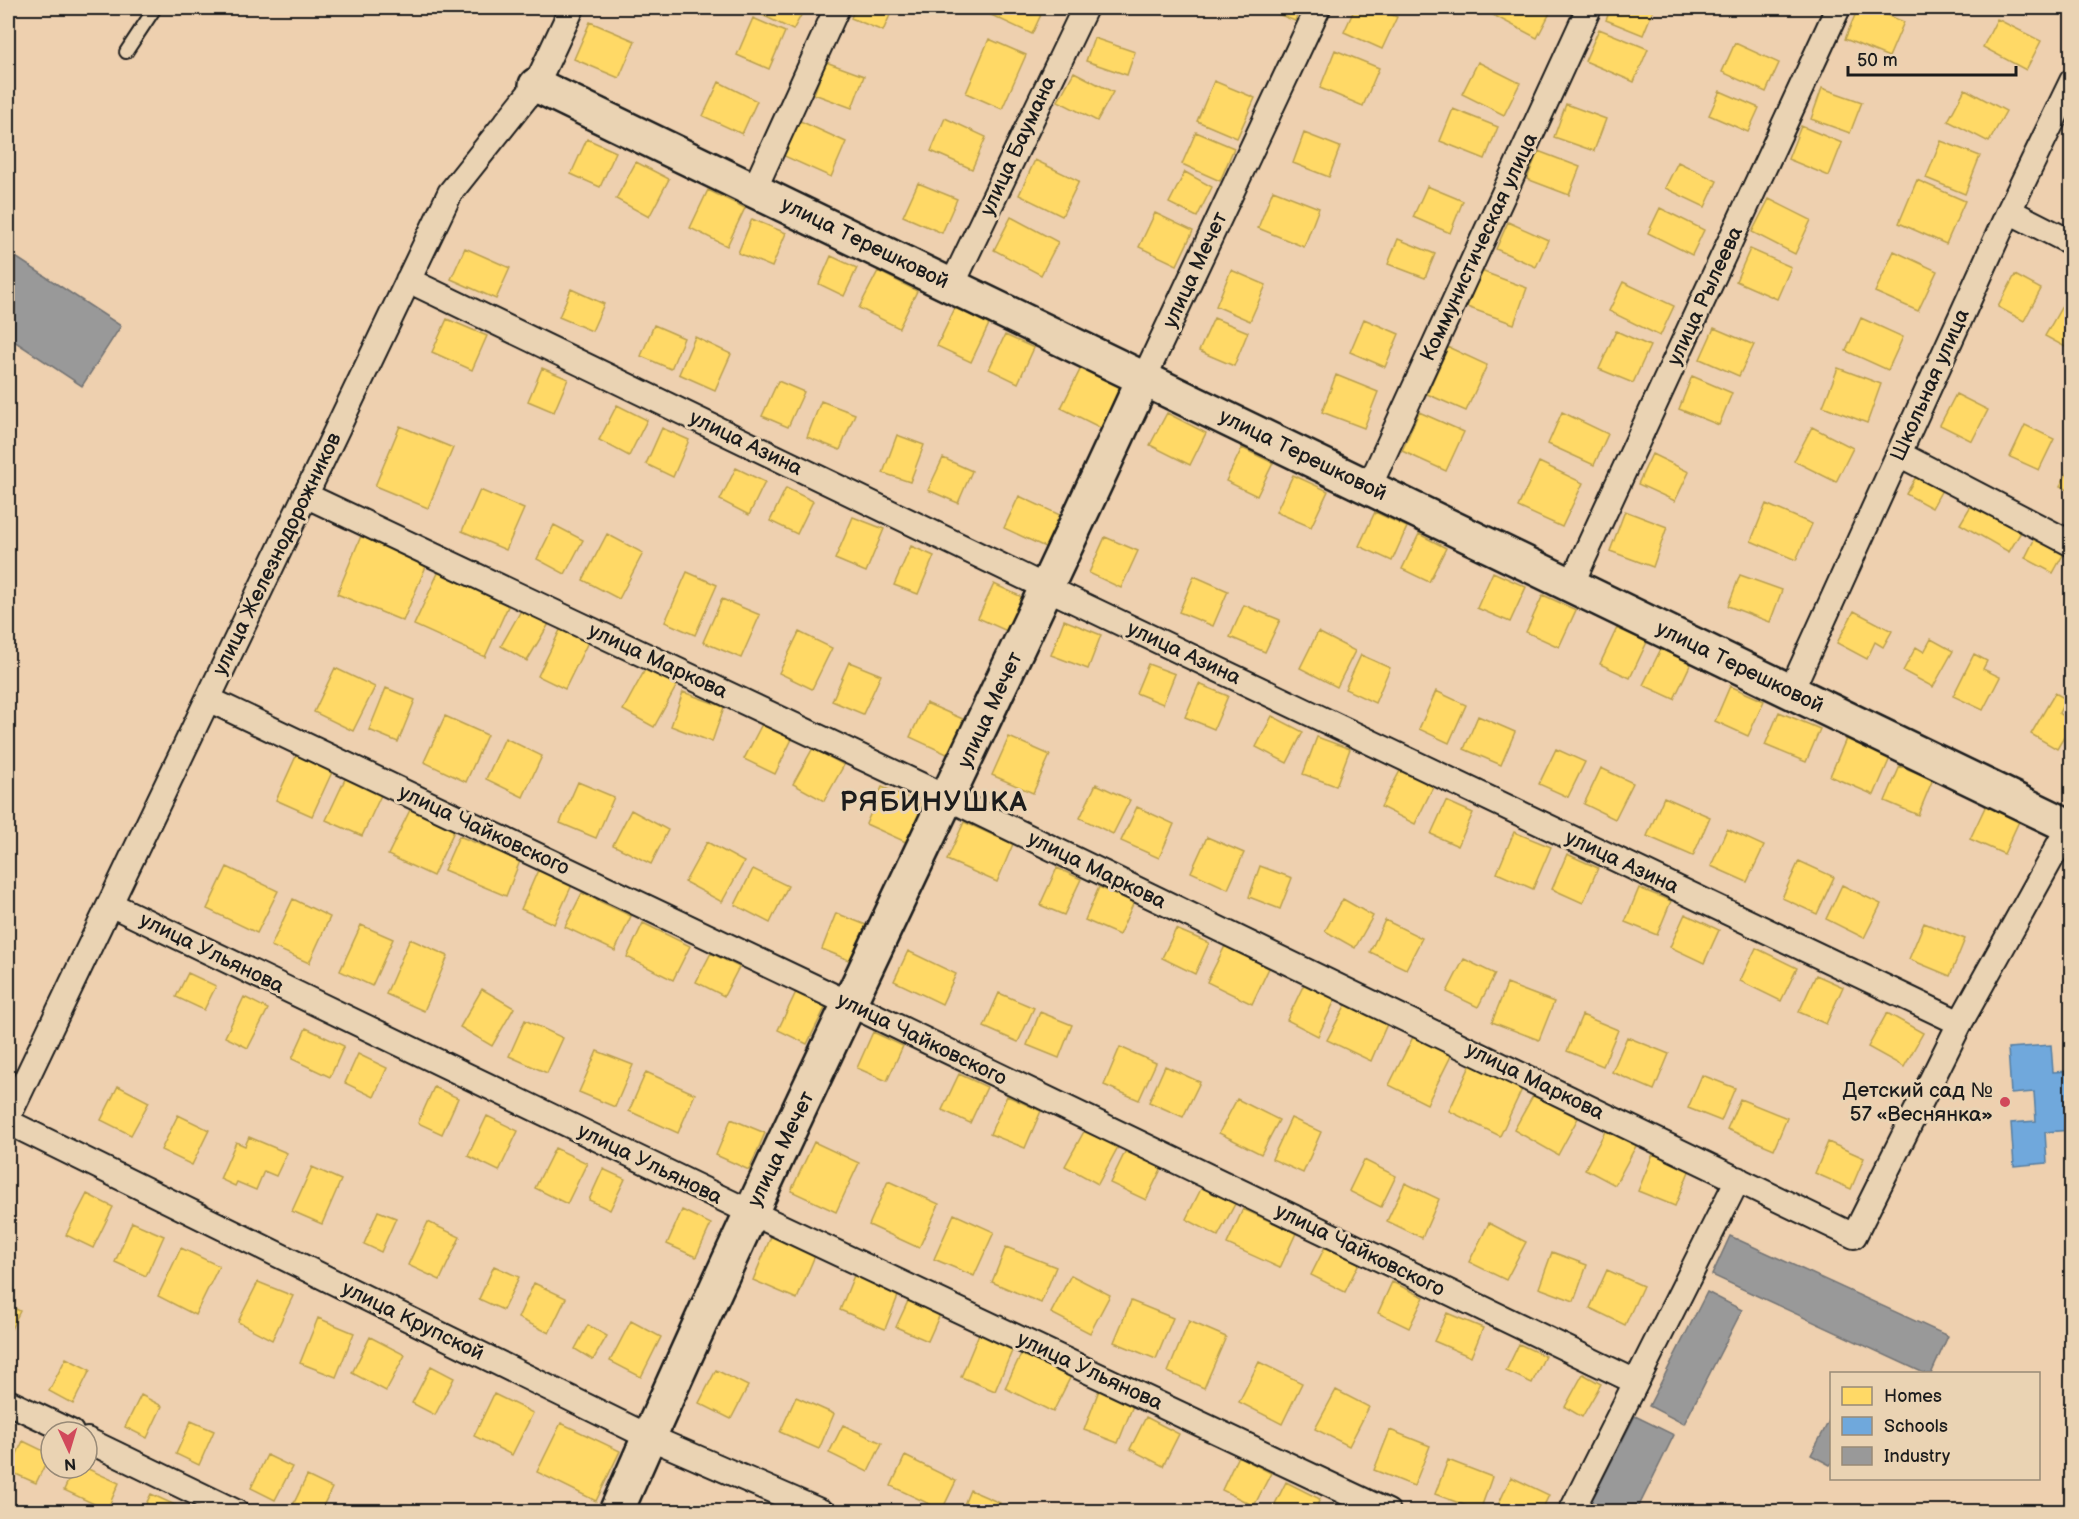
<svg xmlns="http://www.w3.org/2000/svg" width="2079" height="1519" font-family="'Balsamiq Sans',sans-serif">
<rect width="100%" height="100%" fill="#eed0af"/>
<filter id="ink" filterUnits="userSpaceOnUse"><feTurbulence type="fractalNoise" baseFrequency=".0167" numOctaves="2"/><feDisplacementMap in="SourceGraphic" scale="12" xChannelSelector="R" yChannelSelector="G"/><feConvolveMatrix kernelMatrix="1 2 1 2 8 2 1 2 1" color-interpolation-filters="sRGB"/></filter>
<g filter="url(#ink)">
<path fill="#ffd966" stroke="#bba050" stroke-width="1.5" d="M763,8H805L793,30L760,14Z
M855,8H893L883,31L851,18Z
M989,8H1044L1032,34L987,13Z
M1263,8H1300L1295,21Z
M1355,8H1376L1397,17L1382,49L1344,32Z
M1497,8H1549L1552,9L1537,38L1493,15Z
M1611,8H1654L1643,35L1606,20Z
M1858,8H1869L1904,22L1889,57L1845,39Z
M753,18L785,32L769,69L737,55Z
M1997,19L2041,41L2026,70L1983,47Z
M590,22L635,41L619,78L574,59Z
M1599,29L1648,49L1634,82L1585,61Z
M1094,38L1135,52L1127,75L1086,61Z
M989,39L1026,55L1002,109L966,93Z
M1735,43L1779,63L1766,92L1722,72Z
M1335,50L1379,68L1363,106L1320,88Z
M826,62L864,76L852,108L814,94Z
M1478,62L1520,83L1504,115L1462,94Z
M1074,72L1113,92L1097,121L1058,101Z
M1214,81L1255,98L1237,138L1197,121Z
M719,82L757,101L742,134L703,116Z
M1822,88L1862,102L1850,133L1811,119Z
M1965,89L2006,111L1989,142L1948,121Z
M1720,91L1759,108L1748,132L1709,115Z
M1566,104L1606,119L1594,151L1554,137Z
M1453,109L1498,127L1485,159L1440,141Z
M945,118L986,137L972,169L931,151Z
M798,120L846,142L831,177L782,155Z
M1801,126L1842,143L1829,176L1788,159Z
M1196,132L1234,148L1220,181L1182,164Z
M1304,133L1340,147L1329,177L1293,163Z
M587,139L616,152L600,187L571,174Z
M1941,141L1980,156L1965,194L1926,178Z
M1538,151L1580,167L1569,195L1527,179Z
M1035,160L1079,181L1062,216L1019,195Z
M636,162L669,179L649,217L616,199Z
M1678,162L1717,181L1705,207L1665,188Z
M1185,172L1212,187L1197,217L1169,203Z
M1917,180L1965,201L1946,244L1899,223Z
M918,183L957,199L942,233L903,216Z
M1427,186L1463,201L1450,233L1413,217Z
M708,190L745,208L727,246L690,228Z
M1273,190L1319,208L1304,247L1258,228Z
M1769,199L1811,220L1795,254L1752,232Z
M1660,208L1704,230L1692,255L1648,233Z
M1155,213L1193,231L1177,265L1139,247Z
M1011,217L1058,242L1041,275L994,250Z
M752,219L786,233L772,267L738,253Z
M1508,222L1548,240L1536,267L1496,249Z
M1398,239L1435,254L1425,278L1388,264Z
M465,248L510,268L496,299L451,279Z
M1750,249L1791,267L1777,299L1736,281Z
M1894,251L1937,271L1918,311L1875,292Z
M831,256L857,268L844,296L819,284Z
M1231,270L1266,285L1250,321L1216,306Z
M878,271L917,291L899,328L859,308Z
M1481,271L1527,288L1514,324L1467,307Z
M2015,275L2041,289L2024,321L1998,307Z
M1623,282L1674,306L1660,336L1609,311Z
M571,289L604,304L592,331L559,317Z
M2070,292L2072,293V340L2067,348L2045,336Z
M955,308L989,324L971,362L937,346Z
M1214,318L1248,332L1234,366L1199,351Z
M1861,318L1903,337L1888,370L1846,351Z
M447,319L487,336L472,370L432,352Z
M1364,319L1399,334L1385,367L1350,352Z
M654,325L684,338L671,369L641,356Z
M1714,328L1754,345L1739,376L1700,359Z
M1616,331L1650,346L1633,383L1599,369Z
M1005,335L1034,348L1018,383L989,369Z
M695,337L731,354L715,390L679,374Z
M1448,347L1487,365L1466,411L1427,394Z
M1082,366L1122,386L1101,428L1061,408Z
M542,368L568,379L554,412L528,401Z
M1838,368L1881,384L1867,423L1823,406Z
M1336,375L1378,392L1364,428L1322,412Z
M1692,376L1732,393L1719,425L1679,409Z
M778,381L804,392L788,427L762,416Z
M1956,394L1988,410L1972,441L1940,425Z
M821,401L855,414L840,450L807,437Z
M617,405L647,420L629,456L599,440Z
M1419,412L1464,432L1446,471L1402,451Z
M1562,412L1608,434L1594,465L1548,444Z
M1167,413L1206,433L1190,465L1150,445Z
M2025,425L2054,439L2039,470L2010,457Z
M400,426L453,448L428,508L375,486Z
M1812,427L1853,448L1836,482L1794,461Z
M662,428L689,440L673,477L646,464Z
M897,435L924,445L910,482L883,473Z
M1242,448L1273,463L1257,496L1226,481Z
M1652,454L1689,472L1675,501L1638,484Z
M943,458L972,471L958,503L928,490Z
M1539,462L1583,483L1562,527L1518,507Z
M2072,463V492L2060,486Z
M736,468L765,482L749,515L720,500Z
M1293,475L1328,491L1311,527L1276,512Z
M1917,475L1943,488L1932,508L1906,494Z
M786,488L813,501L797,534L770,521Z
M480,490L524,509L506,550L462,531Z
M1019,496L1060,515L1045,547L1004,528Z
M1766,504L1812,524L1796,560L1751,541Z
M1972,504L2021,532L2009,552L1960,524Z
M1625,511L1667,527L1653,567L1610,551Z
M1375,512L1407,527L1392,561L1359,546Z
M853,517L884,529L866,572L835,559Z
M554,525L583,540L565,574L537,559Z
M607,534L643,553L619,599L583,580Z
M1419,534L1446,548L1429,582L1402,569Z
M361,536L427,564L403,621L337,594Z
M1105,537L1138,551L1121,588L1089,573Z
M2035,538L2064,553L2053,573L2025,558Z
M911,546L934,556L918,594L894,585Z
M439,571L509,604L485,657L414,625Z
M687,572L717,585L695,635L665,622Z
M1493,572L1526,587L1510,622L1477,608Z
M1740,575L1782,590L1770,622L1728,606Z
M1194,576L1228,591L1213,626L1179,612Z
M994,584L1024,598L1007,631L978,618Z
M1543,595L1576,610L1559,647L1526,632Z
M722,599L760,615L741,658L703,642Z
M1244,605L1280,620L1265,652L1230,637Z
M523,607L550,622L527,661L501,646Z
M1854,611L1892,631L1883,647L1875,642L1867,659L1837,643Z
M1064,620L1101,635L1088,669L1051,655Z
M561,628L588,642L565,689L538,676Z
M1617,628L1647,642L1630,678L1600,664Z
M799,632L832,648L812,689L779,673Z
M1318,632L1355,651L1337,687L1300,668Z
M1931,639L1953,651L1933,687L1903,671L1916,647L1924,652Z
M1661,649L1691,663L1674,699L1643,685Z
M1974,654L1987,661L1983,669L2000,677L1983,710L1953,696Z
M1361,655L1390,668L1375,703L1345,689Z
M849,662L881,675L863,714L832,701Z
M1148,664L1175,674L1163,704L1136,693Z
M335,668L375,687L353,731L314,712Z
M646,668L677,685L654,727L623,710Z
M1199,684L1228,696L1214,729L1185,717Z
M1730,686L1764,701L1748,736L1715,721Z
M386,688L415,700L398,742L369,730Z
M1436,691L1466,705L1449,743L1419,729Z
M683,692L724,707L712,742L671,726Z
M2055,693L2066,699L2059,713L2072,721V724L2057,749L2031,734Z
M926,703L965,720L949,755L910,737Z
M1779,712L1820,729L1806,762L1765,745Z
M445,716L487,735L466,782L424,762Z
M1272,716L1303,732L1287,763L1256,747Z
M1478,716L1515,732L1501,765L1464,749Z
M762,724L792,739L775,774L744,759Z
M1009,737L1050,755L1033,793L992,775Z
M1317,737L1350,749L1336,786L1303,774Z
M505,738L542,756L523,797L486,779Z
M1846,739L1890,758L1874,795L1830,776Z
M813,748L844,765L824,801L793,784Z
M1556,749L1585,762L1568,797L1539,784Z
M297,754L333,770L312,816L276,800Z
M1900,766L1933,779L1918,815L1885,801Z
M1601,768L1633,783L1615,819L1584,804Z
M1401,769L1434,785L1415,824L1381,807Z
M346,777L382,793L362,836L326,820Z
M578,782L614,797L596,838L560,823Z
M1096,784L1130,800L1113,834L1080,818Z
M882,787L924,805L908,843L866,824Z
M1664,797L1710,817L1693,856L1647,836Z
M1446,801L1473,813L1458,846L1431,834Z
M1987,803L2020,819L2004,854L1970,839Z
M1137,807L1174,824L1159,858L1121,841Z
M411,808L455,829L433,876L388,855Z
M631,810L668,830L651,864L613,845Z
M964,822L1013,844L997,882L947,860Z
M1727,829L1764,846L1747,882L1711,866Z
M1514,832L1551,847L1533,889L1497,873Z
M459,836L520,861L506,896L444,870Z
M1207,837L1244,853L1228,889L1191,872Z
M707,842L744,862L722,902L685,882Z
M1567,854L1598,868L1583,903L1552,889Z
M1799,861L1834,877L1817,914L1782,898Z
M1260,866L1292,878L1280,909L1249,897Z
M227,867L278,891L257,933L207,909Z
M1057,868L1081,879L1064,915L1040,905Z
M753,869L788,886L770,923L735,905Z
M538,870L572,885L554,924L521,909Z
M1842,885L1881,904L1864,938L1826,919Z
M1099,887L1134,902L1119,935L1085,920Z
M1639,888L1671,901L1657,935L1625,922Z
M582,893L631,916L615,951L565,927Z
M293,899L330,917L309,963L271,946Z
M1343,899L1373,916L1355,948L1325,931Z
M836,913L871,927L856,963L822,949Z
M1685,914L1719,930L1704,963L1670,947Z
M1385,920L1422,938L1406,969L1370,952Z
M643,923L690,946L673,980L627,957Z
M1924,923L1965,939L1950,976L1909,959Z
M361,925L393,939L372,986L340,971Z
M1176,929L1209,943L1195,974L1162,958Z
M410,939L448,956L424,1011L386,994Z
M1225,946L1269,968L1252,1004L1207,982Z
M1756,948L1797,968L1781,1001L1740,981Z
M908,951L956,974L942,1004L894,981Z
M711,953L739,967L724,996L696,982Z
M1464,959L1495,974L1478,1007L1447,992Z
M188,973L216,986L204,1010L176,997Z
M1816,975L1843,987L1826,1024L1799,1012Z
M1305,982L1336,998L1318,1036L1287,1020Z
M1507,984L1554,1002L1539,1040L1492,1022Z
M482,989L514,1008L492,1046L460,1027Z
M796,992L826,1006L807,1044L778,1030Z
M999,993L1034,1008L1018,1042L984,1027Z
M244,997L268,1009L248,1048L225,1037Z
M1346,1004L1387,1024L1371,1061L1327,1040Z
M1040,1012L1072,1025L1059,1058L1027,1045Z
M1887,1013L1923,1033L1904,1067L1868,1047Z
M1582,1015L1618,1030L1603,1066L1567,1051Z
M525,1020L563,1038L547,1073L509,1056Z
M306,1028L344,1046L330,1077L292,1059Z
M873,1032L903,1046L887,1081L857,1068Z
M1414,1035L1452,1054L1427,1104L1389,1085Z
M1627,1037L1669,1054L1654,1090L1612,1072Z
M1120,1047L1156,1063L1139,1100L1104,1085Z
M597,1051L633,1065L615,1107L579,1092Z
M358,1054L387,1068L374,1097L345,1083Z
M1471,1064L1522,1089L1500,1136L1449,1111Z
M1165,1066L1200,1082L1183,1117L1149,1102Z
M646,1072L695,1094L678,1133L629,1111Z
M959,1074L987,1087L970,1123L942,1110Z
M1702,1075L1735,1088L1721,1121L1688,1108Z
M118,1086L149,1102L131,1135L101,1120Z
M434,1087L458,1098L442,1134L418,1123Z
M1534,1094L1578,1118L1558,1155L1514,1130Z
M1007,1096L1041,1111L1025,1148L990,1134Z
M1237,1099L1279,1120L1261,1154L1219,1133Z
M1740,1099L1787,1118L1774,1149L1727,1129Z
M178,1115L209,1130L192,1165L161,1150Z
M487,1116L518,1131L499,1171L468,1156Z
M1291,1118L1321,1132L1303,1173L1272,1159Z
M731,1119L765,1133L749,1170L716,1155Z
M1086,1128L1119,1145L1098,1184L1065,1166Z
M1607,1128L1637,1144L1615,1185L1585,1169Z
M249,1137L287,1153L276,1176L264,1171L256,1190L237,1182L235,1186L220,1179L236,1142L245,1146Z
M814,1142L859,1163L836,1212L791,1191Z
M1828,1142L1864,1158L1851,1189L1815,1173Z
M555,1148L587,1163L567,1204L535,1188Z
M1127,1148L1163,1165L1146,1200L1110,1183Z
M1653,1154L1690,1169L1675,1206L1638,1191Z
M1364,1160L1396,1176L1381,1207L1349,1191Z
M312,1167L341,1180L322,1224L292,1211Z
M603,1169L625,1179L610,1210L589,1200Z
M888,1181L939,1204L919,1248L869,1225Z
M1405,1183L1439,1199L1422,1238L1387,1221Z
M1202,1187L1235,1204L1218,1236L1186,1219Z
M87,1194L113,1207L93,1248L66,1235Z
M1243,1209L1296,1233L1280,1268L1227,1244Z
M682,1210L711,1224L696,1257L667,1244Z
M378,1211L396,1218L381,1252L364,1244Z
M954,1214L994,1232L974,1276L934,1259Z
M132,1222L164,1236L146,1276L115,1262Z
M428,1222L460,1237L440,1280L408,1265Z
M1489,1223L1526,1242L1506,1280L1469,1262Z
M772,1234L816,1253L797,1299L753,1280Z
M1006,1247L1056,1267L1041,1303L992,1282Z
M1325,1247L1359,1263L1345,1292L1311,1275Z
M181,1248L219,1266L195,1315L158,1296Z
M1552,1252L1587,1265L1574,1301L1539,1288Z
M494,1266L519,1277L503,1310L479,1299Z
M1607,1270L1643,1286L1625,1325L1590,1308Z
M855,1273L900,1291L885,1329L840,1310Z
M1071,1275L1110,1295L1090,1333L1051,1313Z
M258,1282L293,1296L272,1340L238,1322Z
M1392,1282L1424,1297L1409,1328L1378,1313Z
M534,1283L566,1298L549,1333L518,1318Z
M909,1299L940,1314L928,1341L896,1327Z
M1131,1301L1173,1318L1156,1359L1114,1342Z
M8,1305L20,1311L8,1335Z
M1447,1313L1483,1328L1471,1357L1434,1341Z
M318,1318L354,1333L336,1377L300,1363Z
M631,1321L661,1337L641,1377L610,1361Z
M1189,1321L1226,1337L1204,1388L1168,1372Z
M588,1325L607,1336L593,1360L575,1349Z
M981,1329L1015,1344L995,1391L961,1377Z
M370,1337L405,1355L386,1391L352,1373Z
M1519,1344L1545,1356L1532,1383L1506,1371Z
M1022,1352L1071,1376L1053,1412L1005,1388Z
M66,1358L90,1370L73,1404L49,1391Z
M1259,1362L1302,1383L1282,1424L1239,1402Z
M431,1366L454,1378L435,1415L412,1403Z
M716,1370L748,1386L731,1419L699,1403Z
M1583,1374L1601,1384L1582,1417L1565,1407Z
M1099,1390L1134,1403L1118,1443L1084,1430Z
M1336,1390L1369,1407L1349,1446L1315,1429Z
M494,1394L533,1413L512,1455L474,1436Z
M141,1395L162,1406L147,1438L125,1427Z
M796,1397L834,1414L819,1449L780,1432Z
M1146,1417L1179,1434L1163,1466L1130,1449Z
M191,1421L214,1431L199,1465L176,1454Z
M561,1423L620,1451L596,1501L537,1472Z
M843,1425L882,1443L868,1472L829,1453Z
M1390,1430L1430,1446L1414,1486L1374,1470Z
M23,1441L50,1454L36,1483L9,1471Z
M267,1455L292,1467L275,1500L251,1488Z
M905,1456L956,1481L942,1510L891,1486Z
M1238,1456L1271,1473L1254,1506L1222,1490Z
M1448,1460L1492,1477L1480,1511L1435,1494Z
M74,1468H86L119,1483L107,1510L64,1490Z
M307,1476L332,1488L320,1512H305L293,1505Z
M1511,1477L1549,1495L1541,1512H1495Z
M1286,1482L1320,1499L1314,1512H1271Z
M970,1490L1000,1503L997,1512H961Z
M151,1494L186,1510V1512H142Z"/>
<path fill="#6fa8dc" stroke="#567ea2" stroke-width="1.5" d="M2051,1045L2053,1072L2072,1071V1130L2045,1132L2047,1163L2014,1166L2011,1123L2036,1121L2034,1092L2011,1094L2008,1048Z"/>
<path fill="#999" stroke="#747474" stroke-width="1.5" d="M8,252L121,326L82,386L8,337Z
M1730,1236L1948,1336L1931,1374H1926L1712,1275Z
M1707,1292L1742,1310L1684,1424L1649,1406Z
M1832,1415V1463L1830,1465L1811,1455Z
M1635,1416L1674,1435L1636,1512H1586Z"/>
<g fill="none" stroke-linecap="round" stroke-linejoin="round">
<defs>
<path id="lane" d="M126,52L155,8"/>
<path id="street" d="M754,190L837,8
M2009,211L2072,243
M408,280L1047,588L1960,1023
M952,285L1085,8
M1144,378L1318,8
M1899,454L2072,544
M1369,487L1589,8
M305,495L948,798L1854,1236L1960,1023L2072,821
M1571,585L1838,8
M1791,691L2009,211L2072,81
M208,699L850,1004L1636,1382
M110,904L750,1212L1388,1512
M8,1117L450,193L536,85L572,8
M8,1122L649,1437L822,1512
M8,1402L71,1432
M87,1440L236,1512
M1571,1512L1738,1179"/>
<path id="secondary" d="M536,85L2069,826
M616,1512C783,1130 970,757 1144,378"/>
</defs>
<use href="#lane" stroke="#1c1c1c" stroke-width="16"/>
<use href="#street" stroke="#1c1c1c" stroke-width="28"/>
<use href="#secondary" stroke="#1c1c1c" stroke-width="38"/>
<use href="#lane" stroke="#ead3b3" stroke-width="12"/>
<use href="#street" stroke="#ead3b3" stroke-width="24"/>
<use href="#secondary" stroke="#ead3b3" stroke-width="33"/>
</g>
</g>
<circle fill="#d1495b" stroke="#ead3b3" stroke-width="2" cx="2005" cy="1102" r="6"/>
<g text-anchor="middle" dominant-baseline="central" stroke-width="6" stroke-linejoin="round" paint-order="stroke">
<g font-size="21" fill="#1c1c1c" stroke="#ead3b3">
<text transform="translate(1018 146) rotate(-65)">улица Баумана</text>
<text transform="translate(865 243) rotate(26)">улица Терешковой</text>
<text transform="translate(1479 247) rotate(-65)">Коммунистическая улица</text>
<text transform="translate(1195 270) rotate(-65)">улица Мечет</text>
<text transform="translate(1705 296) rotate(-65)">улица Рылеева</text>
<text transform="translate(1930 385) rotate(-66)">Школьная улица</text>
<text transform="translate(746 443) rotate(26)">улица Азина</text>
<text transform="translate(1303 455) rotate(26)">улица Терешковой</text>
<text transform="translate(277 554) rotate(-64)">улица Железнодорожников</text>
<text transform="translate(1184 653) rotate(25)">улица Азина</text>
<text transform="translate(658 661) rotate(25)">улица Маркова</text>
<text transform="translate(1740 667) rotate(26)">улица Терешковой</text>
<text transform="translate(990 710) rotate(-65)">улица Мечет</text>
<text transform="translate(484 830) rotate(25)">улица Чайковского</text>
<text transform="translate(1622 862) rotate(25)">улица Азина</text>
<text transform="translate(1097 870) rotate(26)">улица Маркова</text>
<text transform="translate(212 953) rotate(26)">улица Ульянова</text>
<text transform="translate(922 1039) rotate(26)">улица Чайковского</text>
<text transform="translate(1535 1081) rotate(26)">улица Маркова</text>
<text transform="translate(781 1149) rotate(-64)">улица Мечет</text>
<text transform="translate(650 1164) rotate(26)">улица Ульянова</text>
<text transform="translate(1360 1250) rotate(26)">улица Чайковского</text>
<text transform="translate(413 1321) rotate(26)">улица Крупской</text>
<text transform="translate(1090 1371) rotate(25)">улица Ульянова</text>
</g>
<g font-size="21" fill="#1c1c1c" stroke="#ead3b3" text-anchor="end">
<text x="1993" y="1090">Детский сад №<tspan x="1993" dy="24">57 «Веснянка»</tspan></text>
</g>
<g font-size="27" font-weight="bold" letter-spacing="1.5" fill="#1c1c1c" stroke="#ead3b3">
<text x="934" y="803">РЯБИНУШКА</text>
</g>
</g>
<rect width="2079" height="1519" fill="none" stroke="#ead3b3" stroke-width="30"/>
<rect x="15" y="15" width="2049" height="1489" fill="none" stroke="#1c1c1c" stroke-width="2" filter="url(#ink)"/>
<rect x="1830" y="1372" width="210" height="108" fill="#ead3b3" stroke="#988a77" stroke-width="1.5"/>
<rect x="1842" y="1387" width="30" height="18" fill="#ffd966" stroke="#988a77" stroke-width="1.5"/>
<text x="1884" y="1402" font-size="18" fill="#1c1c1c">Homes</text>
<rect x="1842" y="1417" width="30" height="18" fill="#6fa8dc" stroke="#988a77" stroke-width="1.5"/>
<text x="1884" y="1432" font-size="18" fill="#1c1c1c">Schools</text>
<rect x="1842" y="1447" width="30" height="18" fill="#999999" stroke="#988a77" stroke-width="1.5"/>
<text x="1884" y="1462" font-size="18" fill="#1c1c1c">Industry</text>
<g transform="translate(69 1450) rotate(176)"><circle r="28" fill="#ead3b3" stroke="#988a77" stroke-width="1.5"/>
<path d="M0-4.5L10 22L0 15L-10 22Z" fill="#d1495b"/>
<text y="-9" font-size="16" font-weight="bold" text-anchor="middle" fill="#1c1c1c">N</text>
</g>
<path d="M1848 66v9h168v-9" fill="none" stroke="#1c1c1c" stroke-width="3"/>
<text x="1857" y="66" font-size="18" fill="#1c1c1c" stroke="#ead3b3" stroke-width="4.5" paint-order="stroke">50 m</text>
</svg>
